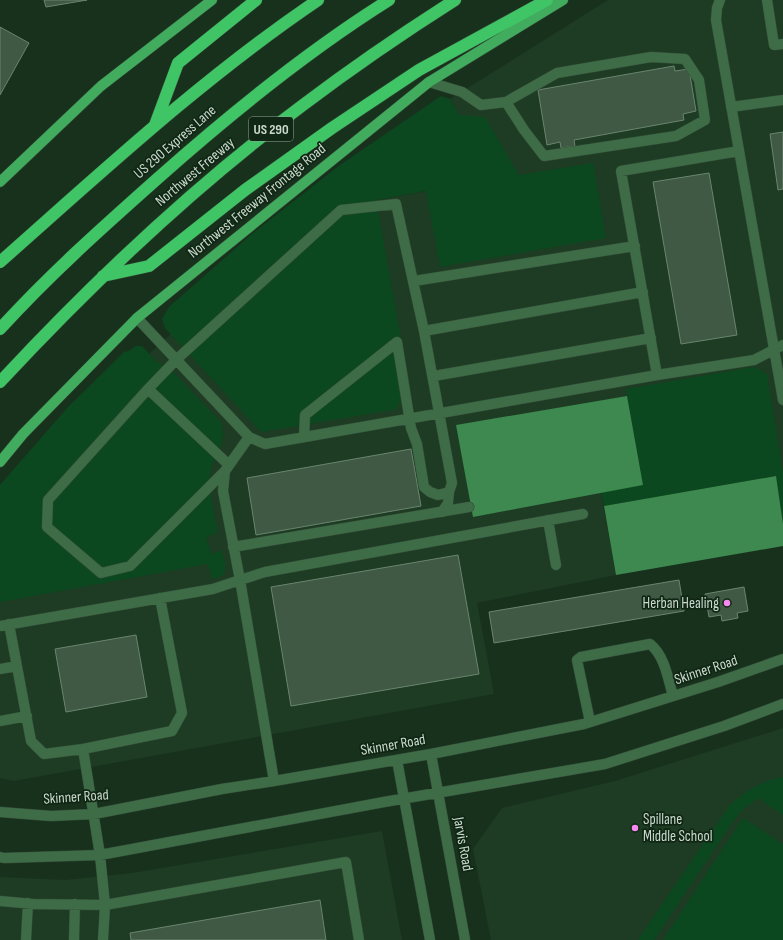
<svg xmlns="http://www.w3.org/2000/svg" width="783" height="940" font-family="'Sofia Sans Condensed',sans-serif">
<rect width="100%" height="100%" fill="#18311d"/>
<path fill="#1d3c23" d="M608,0H783V524L775,476L643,485L473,516L601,492L616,575L477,603L494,694L14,781L0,778V525L135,367L252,259L313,211L518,175L459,115L450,99Z
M783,728V940H491L473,849L502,808L615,781Z
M382,831L402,940H0V877L65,880L132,873Z"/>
<path fill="#0b481f" d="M441,96L450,99L459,115L485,117L519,175L593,163L606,238L440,267L426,191L376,200L412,400L401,402L398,403V409L261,432L165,328L162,319L169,307L253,233L340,165Z
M136,346H142L157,362L170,369L221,422C228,446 215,450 211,471C207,487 215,515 217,532L206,538L212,554L221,550C225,561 228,566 222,576L212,579L208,564L0,602V485L68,407L125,351L127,352Z
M753,367L761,370L767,375L783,473V524L775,476L604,506L601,492L643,484L626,389Z
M783,777V815L758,798L742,810L732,823L654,940H638L729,806C745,791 761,781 783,777Z
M743,818L783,844V940H663Z"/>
<path fill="#3d894f" d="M627,396L643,485L473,517L456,425Z
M776,476L783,524V546L616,575L604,506Z"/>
<path fill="#3f5944" stroke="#6a856e" d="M44,0H87L46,7Z
M0,27L29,43L0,95Z
M674,66L675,71L689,69L696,111L683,114L684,120L574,140L575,146L561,148L560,142L547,145L538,90Z
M783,132V189L778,190L770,134Z
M709,173L737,335L681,344L653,182Z
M411,449L421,506L256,535L247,478Z
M458,555L479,674L291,706L271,587Z
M679,580L684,611L494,643L489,612Z
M744,587L748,611L737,613L738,618L722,621L721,615L709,617L705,594Z
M136,635L147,697L66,712L55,649Z
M320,900L326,940H131L130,933Z"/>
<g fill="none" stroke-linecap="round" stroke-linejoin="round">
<defs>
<path id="minor" d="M720,0L717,8L716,20L783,400
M767,0L774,45L783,44
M429,82L462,92L481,105L506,102L557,73L651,57L685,59L699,80L705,120L676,136L544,156L524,130L506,102
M731,107L783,100
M414,281L635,246
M137,318L249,437L225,471L223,491L240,580L265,572L583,514
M424,331L643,292
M657,375L621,171L739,151
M434,376L651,338
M148,389L229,465
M249,437L265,444L657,375L754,360L783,345
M304,437L305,415L397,342L411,428L417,444L424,487L430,492L438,495L449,492
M225,471L130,566L101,573L47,527L48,500L148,389L177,359L341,210L396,204L424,331L452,483L449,492L448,503L442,512
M548,520L556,565
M233,547L469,507
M9,624L31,741L44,754L83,749
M0,626L213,589L240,580L274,781
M0,669L17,666
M0,721L27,716
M590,722L577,660L581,657L650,644C665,656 668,679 673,696
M431,754L465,940
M397,760L430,940
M0,812L51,816L94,814L222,789L274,781L431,754L584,724L718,682L783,659
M0,857L4,858L100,855L384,802L605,764L724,726L783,704
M0,901L33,904L105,905L346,862L359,940
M26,940L28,903
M74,940L75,904
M103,940L105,905L100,855L83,749L172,731L182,713L160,598"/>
<path id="major" d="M0,182L101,86L212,0
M0,462L23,434L137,318L429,82L563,0"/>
<path id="highway" d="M155,125L178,63L256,0
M0,262C103,171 204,77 318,0
M103,276L149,266L245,190L332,128L419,70L547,0
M0,329C49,275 103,227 157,179C230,114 306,52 389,0
M0,382C93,282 193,187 303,105C352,68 403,33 455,0"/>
</defs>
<use href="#minor" stroke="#344c39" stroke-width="11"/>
<use href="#major" stroke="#344c39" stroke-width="11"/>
<use href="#highway" stroke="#344c39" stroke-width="13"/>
<use href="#minor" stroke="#3d6c46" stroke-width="10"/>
<use href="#major" stroke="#42ac5e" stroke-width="10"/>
<use href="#highway" stroke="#40c566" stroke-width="12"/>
</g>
<g fill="#f589ef" stroke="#0f2714" stroke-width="1.5">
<circle cx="727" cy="603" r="4"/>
<circle cx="635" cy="828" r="4"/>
</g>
<g text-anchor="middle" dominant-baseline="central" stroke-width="3.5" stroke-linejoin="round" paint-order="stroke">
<rect fill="#0f2714" stroke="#92a495" stroke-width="1" x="249" y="117" width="44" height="24" rx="3"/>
<g font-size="14" font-weight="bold" fill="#cad9cc">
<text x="271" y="129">US 290</text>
</g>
<g font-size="15" fill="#cad9cc" stroke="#0f2714">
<text transform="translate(175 142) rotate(-41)">US 290 Express Lane</text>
<text transform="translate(195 172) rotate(-40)">Northwest Freeway</text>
<text transform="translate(257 201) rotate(-39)">Northwest Freeway Frontage Road</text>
<text transform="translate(706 670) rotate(-18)">Skinner Road</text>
<text transform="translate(393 745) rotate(-10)">Skinner Road</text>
<text transform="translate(76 797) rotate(-4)">Skinner Road</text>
<text transform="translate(463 844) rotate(80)">Jarvis Road</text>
</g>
<g font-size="15" fill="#cad9cc" stroke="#0f2714" text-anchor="end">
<text x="719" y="603">Herban Healing</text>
<text x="643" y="819" text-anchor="start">Spillane<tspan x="643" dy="17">Middle School</tspan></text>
</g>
</g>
</svg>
